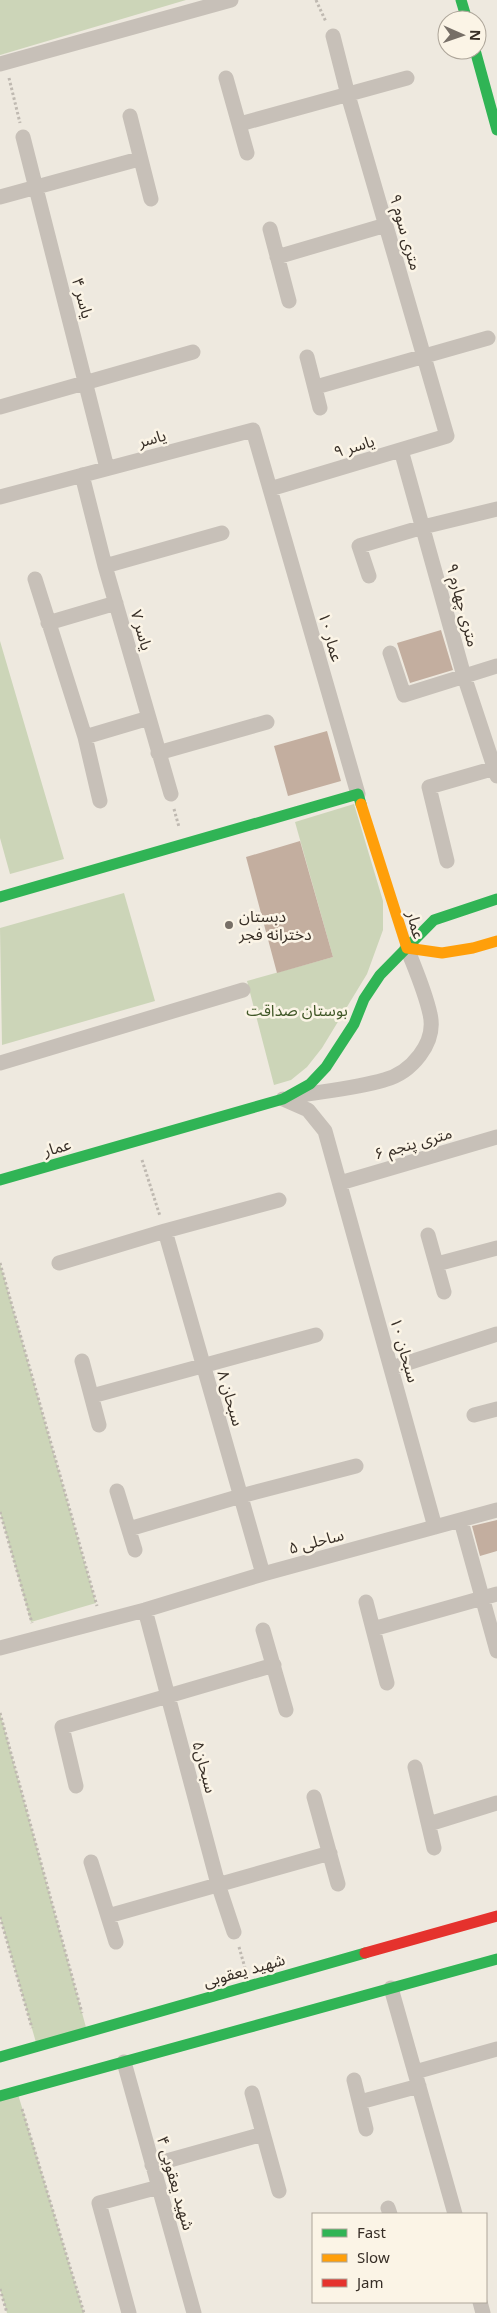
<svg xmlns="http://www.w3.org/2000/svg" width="497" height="2313" font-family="'Noto Sans','Noto Sans Arabic',sans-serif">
<rect width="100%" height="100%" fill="#eee9df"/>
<path fill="#ccd5b8" d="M0,0H186L0,55Z
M0,641L64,859L10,874L0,838Z
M354,804L383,901V930L367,974L322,1048L307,1067L291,1080L274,1085L247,981L333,957L295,822Z
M124,893L155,1001L2,1045L0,928Z
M0,1263L96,1603L31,1622L0,1512Z
M0,1713L87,2031L37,2046L0,1917Z
M17,2091L84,2313H7L0,2289V2096Z"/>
<path fill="#c3ae9f" d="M441,630L453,670L410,683L397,643Z
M327,731L341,781L288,796L274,746Z
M300,841L333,957L277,973L246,857Z
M497,1520V1551L480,1556L472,1526Z"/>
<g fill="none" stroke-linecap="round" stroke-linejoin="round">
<path stroke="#bfb9b1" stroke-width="3" stroke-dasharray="2.5 2.5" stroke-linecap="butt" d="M316,0L326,22
M9,78L20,123
M174,809L179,827
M142,1160L160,1216
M0,1263L97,1606
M0,1512L32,1623
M0,1713L82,2013
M0,1917L32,2028
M239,1947L245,1968
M22,2109L84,2313
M0,2289L7,2313"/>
<path stroke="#c7c0b8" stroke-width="15" d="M0,64L231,0
M226,78L247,153
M130,116L151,199
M240,124L407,78
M23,137L107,468
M0,197L139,159
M270,229L289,301
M277,257L386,225
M307,357L320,408
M316,387L488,338
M0,407L193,352
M401,450L464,676L497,776
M82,475L105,566L171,794
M270,489L447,436L348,95L333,36
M0,497L253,430L358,794
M105,566L222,533
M369,576L359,546L423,527L497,509
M35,579L85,737L100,801
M48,623L116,603
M390,653L404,695L497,666
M85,737L149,718
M158,753L267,722
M447,861L429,787L495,768
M0,1063L243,990
M296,1096C325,1091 356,1088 384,1080C411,1073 437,1043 430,1014C425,991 415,969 407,948
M283,1099L308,1110L325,1131L435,1527
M340,1183L497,1137
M165,1231L263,1574
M428,1235L444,1292
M59,1263L165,1231L279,1200
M437,1264L497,1248
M82,1361L99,1425
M392,1368L497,1334
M92,1396L316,1335
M474,1415L497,1409
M117,1491L135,1550
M461,1521L497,1651
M129,1529L241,1496L356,1466
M366,1602L387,1683
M145,1610L218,1884L234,1932
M373,1629L497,1594
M263,1630L286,1710
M0,1648L145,1610L263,1574L497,1510
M415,1767L434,1848
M76,1786L62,1727L274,1665
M314,1797L338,1884
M429,1824L497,1803
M91,1862L116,1942
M108,1916L330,1853
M391,1988L455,2214
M124,2062L194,2313
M415,2072L497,2049
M354,2080L366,2129
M252,2093L279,2191
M360,2102L419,2086
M152,2165L263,2134
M388,2208L390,2214
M480,2302L483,2313
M129,2313L99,2203L159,2187"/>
<path stroke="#30b455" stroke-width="11" d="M461,0L467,20
M475,50L497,130
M0,897L358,794L361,804
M0,1180L283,1099L310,1084L326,1067L354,1024L364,999L380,975L434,920L497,899
M0,2057L365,1953
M0,2096L497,1959"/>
<path stroke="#ff9f0a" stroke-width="11" d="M361,804L407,948
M407,948L442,953L473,948L497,941"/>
<path stroke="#e5322d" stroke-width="11" d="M365,1953L497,1916"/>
</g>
<circle fill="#776f67" stroke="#fbf4e6" stroke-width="2" cx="229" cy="925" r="5"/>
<g text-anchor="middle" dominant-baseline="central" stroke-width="5" stroke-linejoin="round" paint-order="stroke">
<g font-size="16" fill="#372e26" stroke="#fbf4e6">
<text transform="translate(406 232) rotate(74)">۹ متری سوم</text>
<text transform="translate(83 298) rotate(75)">یاسر ۴</text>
<text transform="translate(152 438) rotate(-15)">یاسر</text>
<text transform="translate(354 446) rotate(-17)">یاسر ۹</text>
<text transform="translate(463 605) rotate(75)">۹ متری چهارم</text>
<text transform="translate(142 630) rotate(74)">یاسر ۷</text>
<text transform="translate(331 637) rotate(74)">عمار ۱۰</text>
<text transform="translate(416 925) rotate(75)">عمار</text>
<text transform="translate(413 1143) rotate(-16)">۶ متری پنجم</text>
<text transform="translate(57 1147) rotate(-16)">عمار</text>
<text transform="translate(405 1350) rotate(74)">سبحان ۱۰</text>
<text transform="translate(231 1398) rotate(74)">سبحان ۸</text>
<text transform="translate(316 1541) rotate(-15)">ساحلی ۵</text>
<text transform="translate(205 1767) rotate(75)">سبحان۵</text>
<text transform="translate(244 1970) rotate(-16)">شهید یعقوبی</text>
<text transform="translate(176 2183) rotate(74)">شهید یعقوبی ۴</text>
</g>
<g font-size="16" fill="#372e26" stroke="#fbf4e6" text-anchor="start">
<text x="239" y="916">دبستان<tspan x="239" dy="18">دخترانه فجر</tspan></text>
</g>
<g font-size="16" fill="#415828" stroke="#fbf4e6">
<text x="297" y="1010">بوستان صداقت</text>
</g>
</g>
<rect x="312" y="2213" width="175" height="90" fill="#fbf4e6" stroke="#ada599"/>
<rect x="322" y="2229" width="25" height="8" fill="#30b455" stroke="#ada599"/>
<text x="357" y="2238" font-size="15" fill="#372e26">Fast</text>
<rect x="322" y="2254" width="25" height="8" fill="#ff9f0a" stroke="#ada599"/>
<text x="357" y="2263" font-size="15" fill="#372e26">Slow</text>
<rect x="322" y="2279" width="25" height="8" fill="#e5322d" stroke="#ada599"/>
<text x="357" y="2288" font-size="15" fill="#372e26">Jam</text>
<g transform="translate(462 35) rotate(92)"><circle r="24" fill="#fbf4e6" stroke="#ada599"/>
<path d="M0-4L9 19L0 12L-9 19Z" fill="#776f67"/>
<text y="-8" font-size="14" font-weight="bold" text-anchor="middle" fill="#372e26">N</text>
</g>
</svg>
